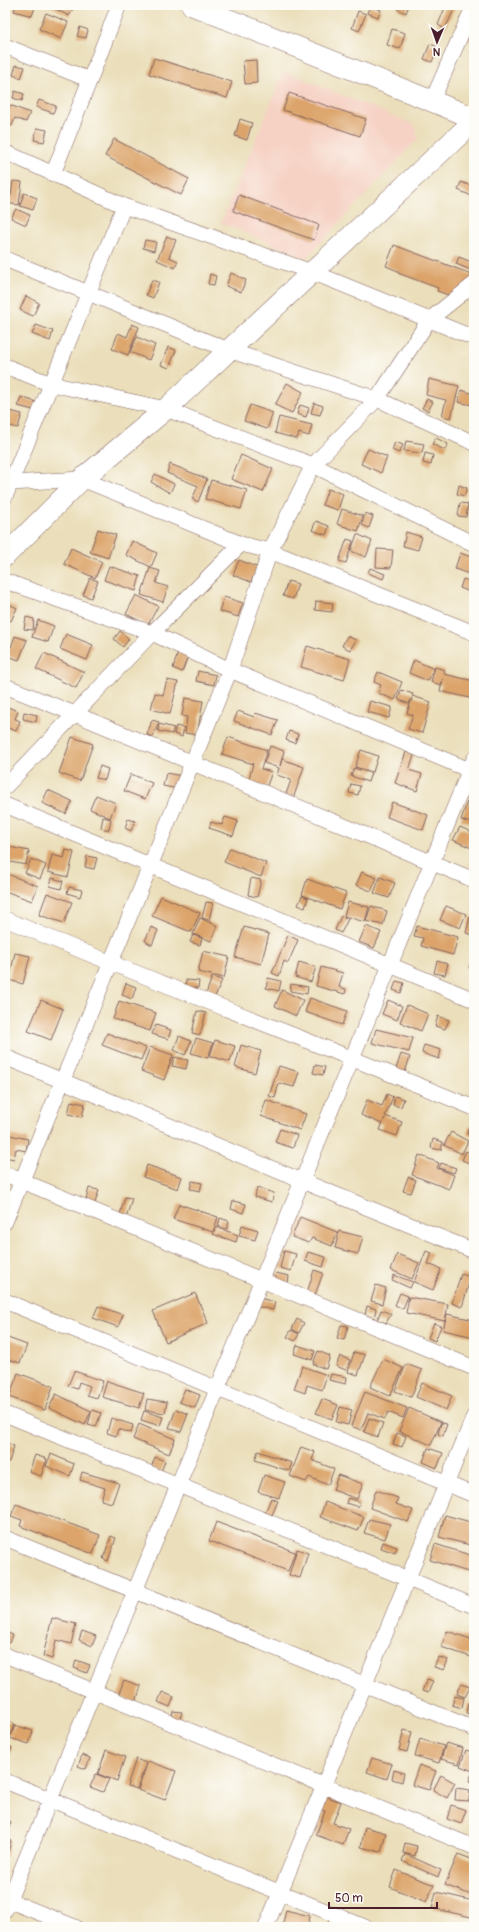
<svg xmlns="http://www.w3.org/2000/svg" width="479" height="1932" font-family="Pangolin,sans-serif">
<rect width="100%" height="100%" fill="#fdfcf7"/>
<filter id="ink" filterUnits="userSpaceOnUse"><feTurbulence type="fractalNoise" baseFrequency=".025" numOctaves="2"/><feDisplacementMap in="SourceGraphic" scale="8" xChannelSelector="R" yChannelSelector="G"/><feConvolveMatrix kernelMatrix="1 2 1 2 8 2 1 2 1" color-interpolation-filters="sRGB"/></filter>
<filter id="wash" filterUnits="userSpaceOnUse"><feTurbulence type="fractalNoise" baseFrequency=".012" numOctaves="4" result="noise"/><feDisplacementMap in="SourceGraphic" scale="16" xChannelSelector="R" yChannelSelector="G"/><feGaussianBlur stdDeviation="0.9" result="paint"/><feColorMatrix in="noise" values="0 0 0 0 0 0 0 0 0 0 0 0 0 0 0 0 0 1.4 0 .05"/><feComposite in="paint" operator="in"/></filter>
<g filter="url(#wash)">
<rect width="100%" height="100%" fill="#ebdfbb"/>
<path fill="#f6d2c4" d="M284,71L415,125L418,139L306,258L221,223Z"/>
<g id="blocks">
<path fill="#dca46a" d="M16,5H27L35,7L32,16L14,11Z
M48,5H75L69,16Z
M399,5H409L406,13L397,9Z
M446,5H456L445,29L438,25Z
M370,6L381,10L378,17L367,13Z
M358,11L366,14L359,31L352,28Z
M46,13L68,22L61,39L39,29Z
M474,24V41L468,39Z
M80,27L88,30L86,38L77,36Z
M392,29L405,33L400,49L387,45Z
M430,44L438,47L432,62L424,59Z
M154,58L232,82L227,98L149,74Z
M256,60L257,83L245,84L243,61Z
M16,65L25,67L21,78L13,75Z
M15,91L24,94L22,101L13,98Z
M289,93L366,119L360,136L283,110Z
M39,100L56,106L53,113L36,107Z
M10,105L30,113L26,122L15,118L12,126L5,123V118Z
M240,119L252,123L247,140L235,136Z
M37,128L47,130L44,142L34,140Z
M114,139L189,179L181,195L105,156Z
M13,181L22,182L19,205L5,203V195L11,196Z
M461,182L474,187V197L458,190Z
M24,193L37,198L33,210L20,206Z
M239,195L319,225L314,240L233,211Z
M16,209L30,215L26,225L11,218Z
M167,236L176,240L169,257L178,261L175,268L157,260Z
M145,240L156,242L154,251L143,248Z
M394,245L474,275V278L459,299L437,291L438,288L398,273V271L386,266Z
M459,257L474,263L473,271L456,264Z
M231,273L246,280L241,292L226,286Z
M210,274L216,276L214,285L208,284Z
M152,280L159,282L153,298L146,295Z
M26,296L39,303L33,316L20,310Z
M132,324L139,327L128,355L112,349L118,333L127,337Z
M36,325L53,331L50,341L32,334Z
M137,337L155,345L149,360L130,352Z
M168,347L176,350L169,368L161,365Z
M429,379L459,386L451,418L442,416L446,400L426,395Z
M287,383L303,392L292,413L275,405Z
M461,390L474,394L472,405L458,402Z
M21,397L36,402L33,410L18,406Z
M427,399L433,402L428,411L422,408Z
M314,403L323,406L320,415L311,413Z
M250,405L273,413L267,429L244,421Z
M300,405L309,408L306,417L297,414Z
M5,410L22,414L18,428L5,425Z
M279,417L312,425L309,436L299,433L297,439L275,433Z
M436,438L448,444L445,450L432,444Z
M406,441L424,444L422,453L404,451Z
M395,442L403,445L399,453L392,450Z
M368,449L387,457L381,473L361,464Z
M425,453L433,455L431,465L423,463Z
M241,455L273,469L263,492L231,479Z
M170,464L207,479L198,502L192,499L198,486L167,473Z
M155,474L174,484L170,493L151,482Z
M211,480L247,490L241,509L205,499Z
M459,485L467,488L464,496L457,494Z
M328,489L343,494L338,510L322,505Z
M460,503L468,504L466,517L458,516Z
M342,509L363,516L358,531L337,524Z
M365,513L373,516L369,528L362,525Z
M316,521L329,526L326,535L312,530Z
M98,529L116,535L108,558L90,552Z
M406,532L422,537L418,550L403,546Z
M357,534L372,541L366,557L351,551Z
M347,539L353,541L346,563L339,561Z
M132,541L157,553L151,567L126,555Z
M71,548L102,562L95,578L64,564Z
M377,549L393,550L391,568L376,567Z
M460,553L474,558V576L455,569Z
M239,560L257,567L251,582L233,575Z
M109,566L140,576L136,591L104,580Z
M150,568L160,571L156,583L168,587L163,602L141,595Z
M370,568L385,574L383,579L368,573Z
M90,578L98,581L91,598L83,595Z
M463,579L473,582L470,592L460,588Z
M288,581L298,584L293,599L283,596Z
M136,595L158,606L148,625L126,614Z
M224,597L243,603L238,617L219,611Z
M316,601L333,603L332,612L315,610Z
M5,602L17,608L11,621L5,619Z
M26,617L34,619L33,630L24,629Z
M38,620L54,626L48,642L32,637Z
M120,631L129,639L123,647L114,639Z
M66,634L93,645L87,660L60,649Z
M15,636L27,640L19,660L5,655L7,645L11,647Z
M347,636L356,640L350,650L342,646Z
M307,646L350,659L344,680L301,667Z
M44,653L84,672L76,688L36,669Z
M178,653L188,656L182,672L173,668Z
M414,660L434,669L428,681L409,673Z
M435,667L445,670L444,674L474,681V699L440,691L443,679L441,685L431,682Z
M198,671L216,675L214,685L196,681Z
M378,672L402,682L395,700L378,693L381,685L374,682Z
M167,680L178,682L170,714L151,709L155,693L163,695Z
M401,690L413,694L412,696L431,702L422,733L408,729L413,715L407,713L412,698L409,704L398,699Z
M185,698L203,701L197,735L185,733L187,717L182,716Z
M370,701L392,707L389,718L367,712Z
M5,706L18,711L15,719L20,721L16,731L5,727Z
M238,711L254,717L255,713L278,720L272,735L234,721Z
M24,712L37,715L36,722L23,719Z
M152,720L159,722L153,737L147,735Z
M159,724L174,728L172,734L158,731Z
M176,726L184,728L182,737L174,734Z
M289,731L298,734L295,743L286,740Z
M72,737L93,744L80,781L59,773Z
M228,737L267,750L261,769L272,772L266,788L248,782L253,764L222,754Z
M270,746L284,751L280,766L282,759L304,767L293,799L285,797L291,780L277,775L279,768L264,763Z
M361,750L378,756L373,772L355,767Z
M406,752L414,755L409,770L422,774L417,791L395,783Z
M100,766L108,769L105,780L96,778Z
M354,768L371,773L368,782L351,776Z
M166,773L182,776L179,789L163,786Z
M131,774L152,783L145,799L124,791Z
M351,784L360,786L358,795L349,793Z
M48,790L72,801L66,814L42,803Z
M96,795L116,803L110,818L90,809Z
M392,802L428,815L423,830L387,817Z
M467,802L474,804V824L461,820Z
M103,817L111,819L109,830L101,828Z
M225,817L238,821L233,836L209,828L211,822L222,825Z
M128,819L135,821L131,831L125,828Z
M460,827L474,833V849L453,840Z
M5,846L29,851L26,865L5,861Z
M230,848L266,863L261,877L224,862Z
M66,850L74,852L68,877L48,872L52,855L64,858Z
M87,856L97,858L94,869L85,867Z
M31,859L46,865L40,879L25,873Z
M362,872L377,878L371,891L356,885Z
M5,873L38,886L32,901L5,891Z
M380,877L395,883L389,898L374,893Z
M52,878L63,881L61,889L50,886Z
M251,878L261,880L257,897L248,895Z
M307,879L346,893L340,909L302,895Z
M69,887L82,890L80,897L67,893Z
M47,893L72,902L64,923L39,915Z
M161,896L200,913L191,932L152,916Z
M302,896L308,898L305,908L298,905Z
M206,902L213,903L209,920L202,918Z
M348,902L369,907L365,922L344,916Z
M371,906L387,911L383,925L366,921Z
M446,906L466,914L460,928L440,920Z
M341,916L348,919L341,933L335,930Z
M470,917L474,918V935L466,933Z
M200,918L218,926L211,941L193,934Z
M366,926L381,932L374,948L359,942Z
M417,926L458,937L453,955L421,946L423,938L414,936Z
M151,927L158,930L152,945L145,941Z
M244,927L269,934L261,964L235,957Z
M193,935L202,938L200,945L190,942Z
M288,935L298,940L288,963L284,961L279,976L272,973Z
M203,951L229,957L224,978L198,972Z
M15,953L30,956L23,984L9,980Z
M471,959L474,960V970L469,968Z
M437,961L448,964L445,975L434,973Z
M299,962L316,967L311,982L295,977Z
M321,967L343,973L339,987L346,989L345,994L316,986Z
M212,977L222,980L215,997L206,994Z
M268,978L281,981L279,991L266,988Z
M186,980L199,981L198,988L185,986Z
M396,981L404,983L401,993L393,990Z
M126,983L136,987L132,999L122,995Z
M291,984L308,987L307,994L290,991Z
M282,990L303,1000L296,1016L275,1006Z
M310,998L347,1011L342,1025L305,1012Z
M41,1000L63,1009L51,1040L28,1031Z
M388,1000L402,1006L397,1020L382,1014Z
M119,1001L156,1013L150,1031L113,1019Z
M407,1005L428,1014L421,1031L400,1022Z
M197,1011L206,1013L200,1035L192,1033Z
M438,1016L449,1020L445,1029L435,1026Z
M156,1025L171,1030L168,1039L152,1034Z
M376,1029L413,1038L409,1052L372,1043Z
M107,1033L146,1048L141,1060L102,1045Z
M179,1036L191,1041L185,1055L174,1050Z
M196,1038L213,1043L208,1058L191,1053Z
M215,1040L235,1046L230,1062L210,1056Z
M241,1045L261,1051L255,1073L235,1067Z
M424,1045L441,1050L439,1059L422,1053Z
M150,1047L173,1055L164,1080L141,1071Z
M401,1054L410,1057L404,1075L395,1072Z
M174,1057L188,1060L186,1069L172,1066Z
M315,1065L325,1067L323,1075L313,1073Z
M279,1066L299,1072L294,1087L279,1083L275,1098L269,1096Z
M387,1094L393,1097L385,1116L402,1122L397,1136L380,1130L385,1118L382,1124L361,1115L367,1100L382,1106Z
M395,1096L404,1099L401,1107L393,1105Z
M266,1100L306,1114L300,1130L261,1116Z
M71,1101L85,1104L82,1117L68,1114Z
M469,1126L474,1127V1136L467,1134Z
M280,1129L297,1135L293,1148L275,1142Z
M451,1132L468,1141L462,1154L444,1145Z
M5,1134L28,1139L26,1151L16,1149L14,1159L5,1157Z
M433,1139L443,1142L441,1150L431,1148Z
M466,1151L474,1154V1165L462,1160Z
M419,1155L439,1163L437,1168L454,1175L449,1189L412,1175Z
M441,1163L456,1168L454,1173L439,1168Z
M147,1165L182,1177L178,1189L143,1177Z
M408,1177L416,1180L411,1193L403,1191Z
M192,1181L202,1183L200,1191L190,1189Z
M89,1188L99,1190L94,1206L85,1203Z
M257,1188L274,1193L272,1202L255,1197Z
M125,1197L132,1198L126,1219L119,1218Z
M233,1201L246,1204L243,1213L231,1209Z
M179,1204L218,1217L213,1232L173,1219Z
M300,1217L337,1232L332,1246L312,1238L309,1243L292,1237Z
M220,1218L229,1221L227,1229L218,1226Z
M242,1225L258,1230L255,1240L239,1236Z
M216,1227L238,1235L236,1242L213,1234Z
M339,1231L363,1237L358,1254L335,1248Z
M284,1251L296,1254L291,1271L280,1268Z
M426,1251L432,1253L428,1264L441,1269L433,1290L414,1282Z
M308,1252L326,1257L323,1267L305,1261Z
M397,1254L419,1263L412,1279L391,1270Z
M314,1270L323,1273L315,1295L307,1293Z
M276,1273L289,1276L288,1284L274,1281Z
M461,1274L471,1277L462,1307L452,1303Z
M394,1275L413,1282L410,1288L392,1280Z
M376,1285L386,1288L382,1304L371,1301Z
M195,1293L208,1323L166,1342L153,1311Z
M400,1293L408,1296L403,1309L395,1305Z
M409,1297L448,1304L445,1321L406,1313Z
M259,1298L275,1302L273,1310L256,1306Z
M98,1306L123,1315L118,1327L93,1318Z
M367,1306L376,1309L374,1318L365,1315Z
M381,1310L391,1314L386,1323L377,1320Z
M447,1314L474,1320V1337L443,1330Z
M297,1319L304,1323L299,1333L292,1329Z
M434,1323L441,1326L435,1341L428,1338Z
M341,1325L348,1326L344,1340L337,1338Z
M291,1330L299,1334L295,1341L287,1337Z
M5,1337L27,1345L20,1363L5,1358Z
M297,1345L315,1351L312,1360L294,1354Z
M318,1351L330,1356L326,1369L313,1364Z
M354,1352L365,1355L358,1375L348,1372Z
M340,1356L350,1360L346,1370L336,1366Z
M383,1359L403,1368L390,1396L370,1387Z
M406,1364L422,1370L411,1397L395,1391Z
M302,1366L327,1375L322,1390L307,1385L305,1393L294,1389Z
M74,1371L103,1381L97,1398L87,1395L90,1386L79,1382L77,1389L68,1386Z
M18,1373L53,1386L45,1410L9,1397Z
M331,1374L347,1377L346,1384L329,1380Z
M107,1381L144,1393L139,1408L102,1397Z
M422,1383L452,1396L446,1410L416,1397Z
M185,1389L200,1395L195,1408L179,1402Z
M365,1392L407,1408L403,1418L388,1412L385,1419L368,1413L361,1430L351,1426Z
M56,1394L91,1411L85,1425L49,1408Z
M147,1399L167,1402L165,1413L145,1410Z
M322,1399L338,1405L332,1419L316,1413Z
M340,1407L352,1410L348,1425L336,1422Z
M409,1408L441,1422L431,1445L399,1431Z
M176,1409L188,1414L181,1432L169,1428Z
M92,1410L101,1413L96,1427L88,1425Z
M144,1411L163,1417L160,1426L141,1420Z
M111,1418L133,1425L131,1433L118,1429L116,1436L107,1433Z
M369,1418L383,1423L378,1437L364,1432Z
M441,1423L447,1424L443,1436L438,1434Z
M139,1424L175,1439L169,1454L133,1439Z
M397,1433L406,1436L402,1447L393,1444Z
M5,1442L14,1446L9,1462L5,1461Z
M301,1447L315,1452L312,1460L334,1469L328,1485L309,1477L306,1482L290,1476Z
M428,1448L443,1453L437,1468L423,1462Z
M258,1451L292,1463L289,1471L255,1460Z
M51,1454L74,1464L70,1476L46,1466Z
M35,1455L47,1459L41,1476L29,1472Z
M155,1457L165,1461L161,1472L151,1468Z
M82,1472L119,1483L112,1503L101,1500L105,1488L80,1480Z
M264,1475L285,1482L279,1498L258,1492Z
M338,1475L363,1484L357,1499L333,1490Z
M376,1490L398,1498L396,1504L413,1510L408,1522L370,1508Z
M271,1498L278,1501L272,1515L265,1513Z
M348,1498L360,1502L358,1507L346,1503Z
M325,1502L364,1517L358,1531L320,1517Z
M16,1504L100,1535L93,1554L20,1526L22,1520L11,1516Z
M445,1515L474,1523V1546L439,1537Z
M369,1519L390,1524L385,1539L364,1533Z
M216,1522L295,1552L288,1571L209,1541Z
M111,1536L116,1538L108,1561L103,1559Z
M383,1542L397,1547L395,1553L381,1548Z
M435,1544L473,1556L468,1572L430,1560Z
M297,1549L308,1553L300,1578L289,1575Z
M52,1618L76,1624L71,1644L56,1640L52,1659L43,1656Z
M82,1631L96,1636L92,1646L79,1640Z
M447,1631L474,1640V1658L441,1647Z
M5,1632L13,1635L9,1643L5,1641Z
M439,1657L448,1660L444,1670L434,1667Z
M76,1660L90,1665L87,1673L74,1668Z
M427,1679L433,1681L428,1693L422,1691Z
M124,1680L141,1686L136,1702L118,1696Z
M461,1684L470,1687L465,1697L457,1694Z
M162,1692L174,1697L170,1707L158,1702Z
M455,1696L464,1698L462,1708L452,1705Z
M468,1703L474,1704V1715L466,1713Z
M173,1711L182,1712L179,1722L171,1720Z
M7,1721L14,1723L11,1735L5,1733Z
M15,1725L33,1731L29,1744L10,1738Z
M404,1730L412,1732L407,1752L399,1750Z
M420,1739L444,1746L439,1763L415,1756Z
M446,1743L463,1748L459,1764L441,1759Z
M5,1745L12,1747L9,1756L5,1755Z
M106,1750L125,1757L117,1781L98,1774Z
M466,1750L474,1753V1783L469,1781L473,1771L460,1766Z
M82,1755L90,1758L86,1769L78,1766Z
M372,1758L392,1764L387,1779L367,1772Z
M136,1759L146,1763L137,1789L127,1786Z
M148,1761L176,1771L165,1800L138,1790Z
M419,1765L436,1771L429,1790L412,1785Z
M394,1770L404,1773L402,1782L392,1779Z
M96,1774L109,1779L103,1792L90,1787Z
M441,1775L455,1783L447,1798L433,1790Z
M456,1788L470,1790L469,1801L455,1800Z
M325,1796L341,1802L333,1823L349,1829L343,1845L316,1835L325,1811L320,1809Z
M451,1805L466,1810L461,1824L447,1819Z
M5,1819L11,1822L7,1832L5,1831Z
M365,1827L386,1833L381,1852L361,1847Z
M5,1839L11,1841L7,1857L5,1856Z
M405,1843L417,1846L415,1856L403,1853Z
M405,1854L441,1870L438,1877L402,1861Z
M458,1854L474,1860V1896L445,1885Z
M396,1870L434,1885L426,1902L390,1887Z
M436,1892L474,1901L471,1917L432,1908Z
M286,1910L310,1916L308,1927H282Z"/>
</g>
</g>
<g filter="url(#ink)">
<use href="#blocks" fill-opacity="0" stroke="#82625d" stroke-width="1"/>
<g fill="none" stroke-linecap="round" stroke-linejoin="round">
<defs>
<path id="street" d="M5,46L90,80
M432,101L474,5
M5,152L124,206L312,272L474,338
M53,174L119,5
M5,259L228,350L377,399L474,443
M5,366L51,384L166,409L313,465L474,544
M5,481L10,483L82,479L241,544L270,551L474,633
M5,497L124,206
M5,581L152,633L230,670L474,772
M5,686L75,714L474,880
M5,787L152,633L241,544
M5,805L474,1000
M5,919C160,985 318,1043 474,1108
M5,1057L302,1181L474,1251
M5,1174L474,1368
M5,1222L230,670L270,551L313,465L377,399L429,320L474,284
M5,1301L474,1495
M5,1414L474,1606
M5,1538L474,1729
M5,1655L474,1847
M5,1781L365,1927
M5,1899L75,1927
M5,1910L474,759
M266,1927L474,1416"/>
<path id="secondary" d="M192,5L474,118
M5,556L82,479L166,409L474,121"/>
</defs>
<use href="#street" stroke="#82625d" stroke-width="16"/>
<use href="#secondary" stroke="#82625d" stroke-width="22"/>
<use href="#street" stroke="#fff" stroke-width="15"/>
<use href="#secondary" stroke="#fff" stroke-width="21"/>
</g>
</g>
<rect width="479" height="1932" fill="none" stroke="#fdfcf7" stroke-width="20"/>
<g transform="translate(437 42) rotate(182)" stroke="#fdfcf7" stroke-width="3" paint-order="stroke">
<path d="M0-3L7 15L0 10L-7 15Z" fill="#4a1f2b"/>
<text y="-6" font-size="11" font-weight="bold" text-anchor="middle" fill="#4a1f2b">N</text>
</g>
<path d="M329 1902v6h108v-6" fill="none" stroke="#4a1f2b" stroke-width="2"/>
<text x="335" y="1902" font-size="12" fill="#4a1f2b" stroke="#fdfcf7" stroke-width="3" paint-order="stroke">50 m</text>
</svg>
